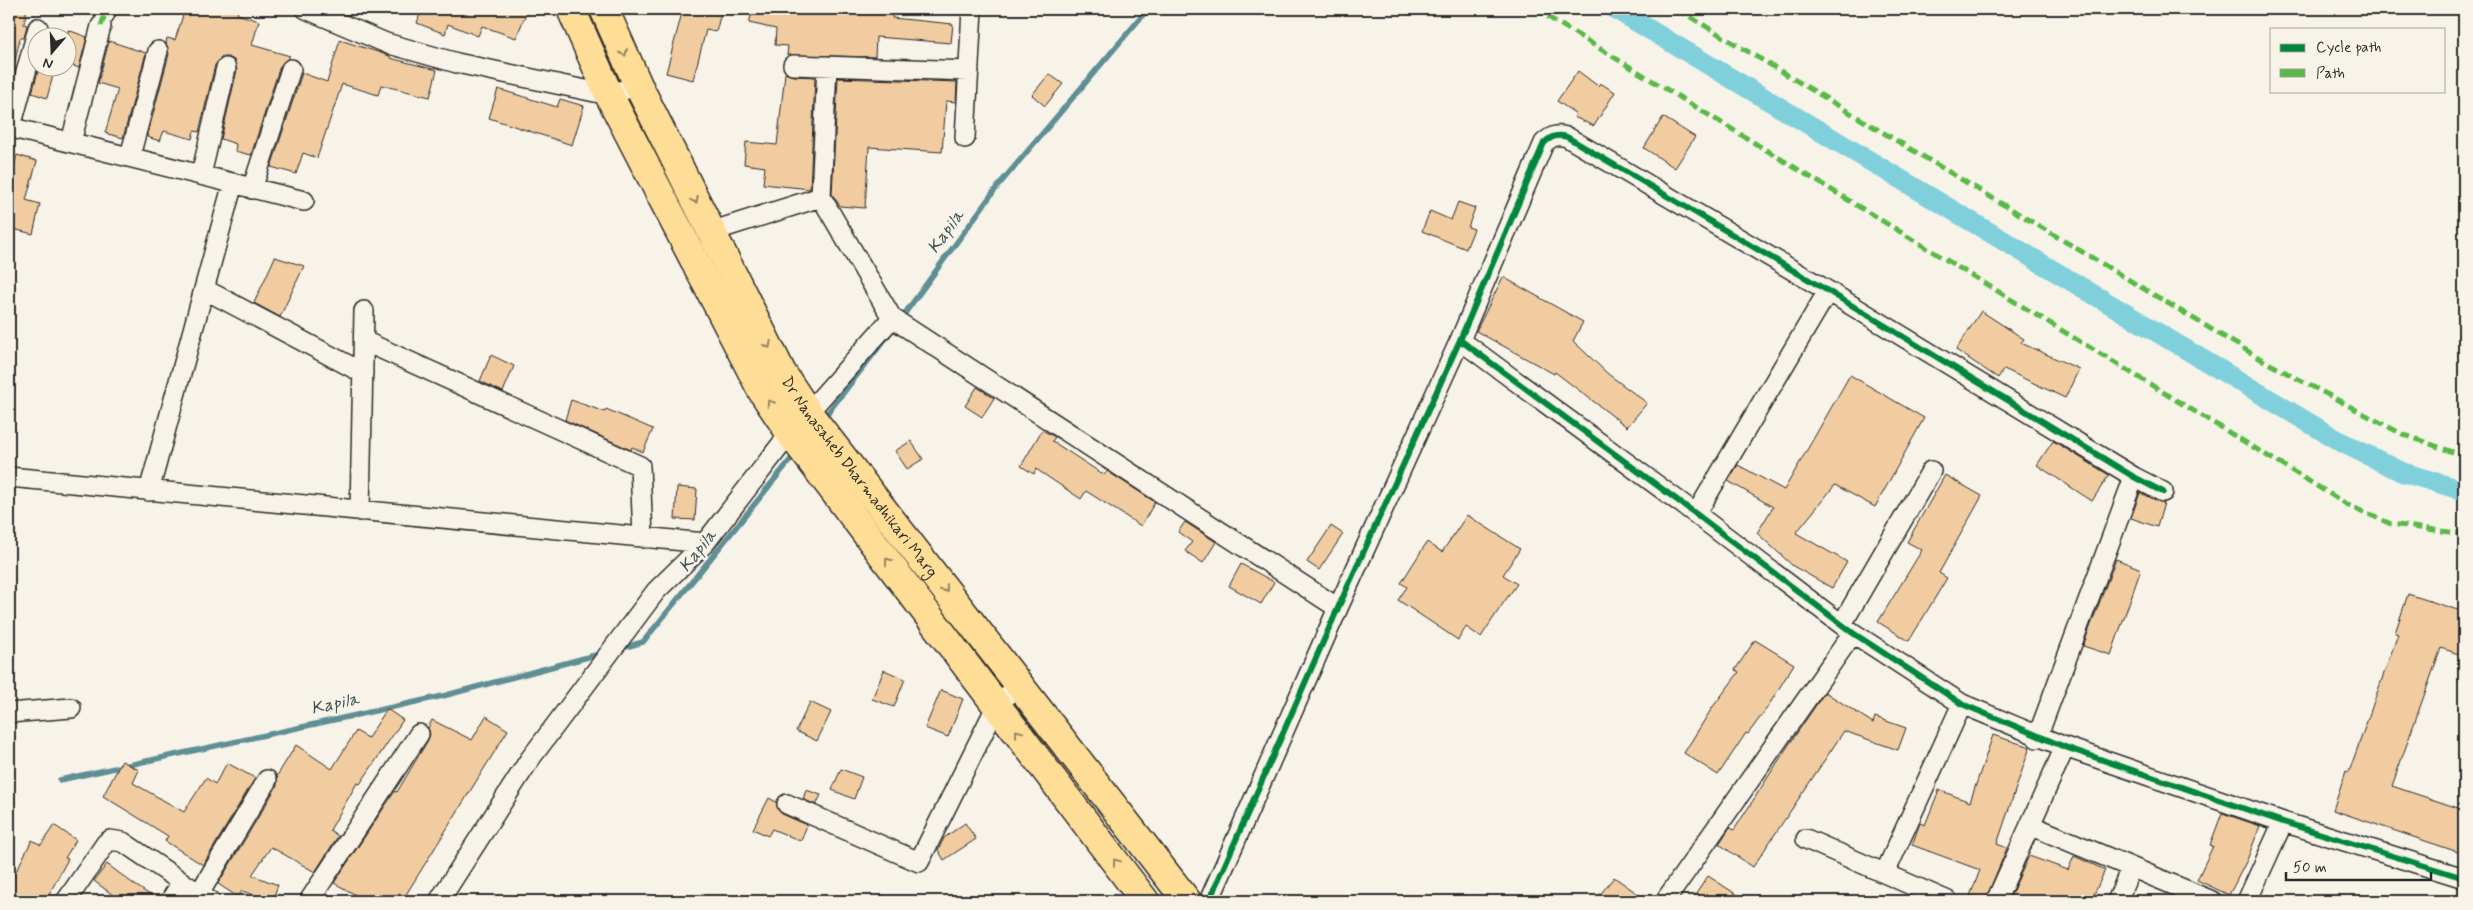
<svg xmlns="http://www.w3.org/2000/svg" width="2473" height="910" font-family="Mynerve,sans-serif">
<rect width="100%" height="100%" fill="#f7f3e8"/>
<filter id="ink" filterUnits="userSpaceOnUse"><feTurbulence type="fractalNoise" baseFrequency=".02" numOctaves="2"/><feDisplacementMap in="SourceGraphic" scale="10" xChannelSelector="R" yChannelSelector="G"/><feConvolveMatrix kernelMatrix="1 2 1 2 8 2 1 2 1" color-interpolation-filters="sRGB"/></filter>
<g filter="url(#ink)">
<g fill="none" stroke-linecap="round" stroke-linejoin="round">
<path stroke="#5e8e95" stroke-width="5.5" d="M900,320L997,187L1148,9
M822,420L890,333
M619,649L643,642L796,453
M60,780L443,696L603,653"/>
<path stroke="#80d0dc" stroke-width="20" d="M1615,9L2341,442L2402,472L2464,491"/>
</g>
<path fill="#f1cca1" stroke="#2b2b2b" d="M9,9H27L24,24L27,25L24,38H20L15,61H9Z
M185,9H239L237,14L259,21L252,45L290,56L280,66L251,155L235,151L236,144L221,139L237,70L234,60L228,57H222L215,65L199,132L194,131L192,139L164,131L160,141L147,137L169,54L166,43L167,38L175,40Z
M411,9H528L516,38L482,26L478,36L448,24L445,34L417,23L420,14Z
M683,9H722L716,32L706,30L693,80L666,73Z
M753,9L813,13V9H893L892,18L953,24L951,43L876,37L875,57L787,55L788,46L775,45L776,29L749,23Z
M68,30L87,37L79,68L68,64Z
M340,40L390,56V58L437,70L430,97L381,85L378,95L342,84L317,158L303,153L296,174L271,167L302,73L327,82Z
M109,41L146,53L123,138L105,133L118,89L98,83Z
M9,68H16L10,87H9Z
M39,68H55L47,98L32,93Z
M1578,71L1598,86L1600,83L1615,92L1594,126L1574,117L1576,114L1557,101Z
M785,73L793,76L815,77L810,189L763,184L765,167L744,164L746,142L777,145Z
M1049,74L1063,84L1045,106L1032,95Z
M838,78L957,82L956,102L946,101L942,152L869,147L865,208L840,206L832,194Z
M498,89L557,107L560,99L584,106L572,145L489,118Z
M1663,117L1695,137L1675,168L1644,148Z
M17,155L37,161L26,200L40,204L33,234L9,228V185Z
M1458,202L1475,208L1468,227L1474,229L1466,249L1422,231L1430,211L1451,220Z
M275,257L304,266L280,317L254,303Z
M1503,277L1583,322L1573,341L1608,374L1647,403L1627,427L1555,372L1554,374L1476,331Z
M1981,311L2024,339L2021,343L2079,369L2065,398L2004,369L1998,378L1956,350Z
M491,355L514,366L503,392L480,381Z
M1850,375L1924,418L1875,507L1835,485L1796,533L1847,562L1832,588L1793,566L1757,533L1773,507L1728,481L1738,465L1784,490Z
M977,387L994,398L982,417L965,406Z
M571,400L605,412L606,409L653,429L643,452L632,447L631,450L565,420Z
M1042,430L1055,437L1052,441L1104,475L1107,471L1155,502L1141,526L1086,491L1081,499L1036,469L1034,474L1021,466Z
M911,441L923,459L907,469L895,451Z
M2053,441L2109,475L2092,501L2037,465Z
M1945,475L1982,496L1939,573L1947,578L1909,641L1878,622L1922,550L1907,542Z
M677,487L697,489L695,520L675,519Z
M2140,493L2164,503L2157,527L2131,518Z
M1467,515L1520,549L1503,575L1517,584L1502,605L1481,637L1466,627L1458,640L1398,600L1407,587L1401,583L1427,542L1442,552Z
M1185,522L1216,542L1203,563L1185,551L1192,542L1178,532Z
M1331,526L1343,534L1319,570L1307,562Z
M2116,559L2141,569L2111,655L2083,646Z
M1241,564L1274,582L1261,604L1229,586Z
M2408,594L2464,612V656L2441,648L2392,786L2464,810V854L2333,810L2346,771L2349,772L2398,634L2395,633Z
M1755,640L1794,664L1767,708L1748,734L1746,733L1718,775L1684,753L1712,708L1739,672L1735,670Z
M884,670L905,679L894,707L872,699Z
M941,690L963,699L948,737L925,728Z
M1825,692L1873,723L1875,717L1906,728L1898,750L1844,731L1753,867L1719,844L1730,827L1734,830L1788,746Z
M810,702L831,712L817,741L796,731Z
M387,709L403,720L360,784L357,783L330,830L338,836L315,872L271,847L252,875L278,885L272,901L242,891L238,897L218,884L277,786V776L296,745L332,769L356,731L368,738Z
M486,716L508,730L402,901H367L334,883L395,791L397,792L428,740L430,734L428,728L432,720L472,740Z
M1993,735L2030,747L1997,844L2007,848L1985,901H1968L1980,870L1912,845L1920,823L1925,825L1939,790L1970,802Z
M122,761L139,770L133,783L184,812L206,778L215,784L227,763L255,778L203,865L165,841L168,836L103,796Z
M841,769L862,777L854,799L832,790Z
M806,790L821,795L816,805L803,799Z
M769,798L776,802L778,810L782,814L807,825L801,841L772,829L768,836L753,829Z
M2222,813L2260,826L2247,860L2229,895L2197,880L2213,846L2210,845Z
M965,823L976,839L944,860L938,850L944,838Z
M54,825L76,840L65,858L68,859L47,898L43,896L39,901H9V885L32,840L41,845Z
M2029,856L2068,870L2074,856L2105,870L2091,901H2008Z
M107,864L135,885L159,901H121L94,881Z
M1708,876L1747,901H1691Z
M1614,877L1648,901H1595Z"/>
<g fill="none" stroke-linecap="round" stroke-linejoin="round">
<defs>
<path id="minor" d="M306,9L386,43L457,63L609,95L638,85
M105,14L107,9
M793,65L969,71
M827,66L821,197L892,318L1338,608
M9,127L304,201
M11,127L38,28
M965,138L972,9
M71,142L101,26
M130,156L158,51
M201,175L226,68
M252,189L291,69
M710,232L821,197
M204,289L363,373
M1460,340L1544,143C1552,136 1557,134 1567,137L1828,291L2134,477L2163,492
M364,341L640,466L643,538
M9,477L705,543
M149,491L233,183
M360,511L364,311
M1696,514L1828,291
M1842,624L1931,471
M9,713L71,708
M2037,738L2134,477
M787,804L919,862L997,705L1019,685
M2030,825L2212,901
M1806,839L1948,901
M1885,873L1962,704
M199,894L267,780
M66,901L106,843L110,840L123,842L210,901
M170,901L182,882
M309,901L419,734
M439,901L530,759L656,591L705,543L790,433L892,318
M1209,901L1338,608L1460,340L1696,514L1853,633L1962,704L2065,747L2283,822L2464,878
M1665,901L1853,633
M1996,901L2065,747
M2117,901L2131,868
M2247,901L2283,822"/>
<g id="primary">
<path d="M571,9L609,95L762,391L790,433L1145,901"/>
<path id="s1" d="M604,9L638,85L782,373L809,414L1187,901"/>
</g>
</defs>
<use href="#minor" stroke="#2b2b2b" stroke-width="22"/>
<use href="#primary" stroke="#2b2b2b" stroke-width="31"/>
<use href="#minor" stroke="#f7f3e8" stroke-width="19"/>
<use href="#primary" stroke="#fedd96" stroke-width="28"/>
<path stroke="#58b947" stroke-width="5" stroke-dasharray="10 5" stroke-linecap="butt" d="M1535,9L2348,505L2391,524L2464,534
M1677,9L2266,362L2402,434L2464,456
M101,26L105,14"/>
<defs>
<path id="cycleway" d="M1460,340L1544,143C1552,136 1557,134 1567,137L1828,291L2134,477L2163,492
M1209,901L1338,608L1460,340L1696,514L1853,633L1962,704L2065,747L2283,822L2464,878"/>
</defs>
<use href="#cycleway" stroke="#f7f3e8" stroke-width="9"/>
<use href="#cycleway" stroke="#00873e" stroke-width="6"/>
</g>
<defs><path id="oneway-chevron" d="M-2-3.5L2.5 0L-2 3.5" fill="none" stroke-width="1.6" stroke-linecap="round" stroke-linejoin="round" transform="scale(1.25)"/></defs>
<g stroke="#948460">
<use href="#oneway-chevron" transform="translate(624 53) rotate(66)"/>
<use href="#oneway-chevron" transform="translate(695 200) rotate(64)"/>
<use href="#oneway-chevron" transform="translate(768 345) rotate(63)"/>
<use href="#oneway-chevron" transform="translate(770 403) rotate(-124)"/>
<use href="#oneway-chevron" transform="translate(888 561) rotate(-127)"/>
<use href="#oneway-chevron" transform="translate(945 589) rotate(52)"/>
<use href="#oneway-chevron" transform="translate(1018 733) rotate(-127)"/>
<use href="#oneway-chevron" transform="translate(1116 862) rotate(-127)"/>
</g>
</g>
<g text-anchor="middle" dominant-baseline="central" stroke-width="5" stroke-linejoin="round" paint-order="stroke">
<g font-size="16" fill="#2b2b2b" stroke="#f7f3e8">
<text stroke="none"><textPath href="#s1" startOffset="535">Dr Nanasaheb Dharmadhikari Marg</textPath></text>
</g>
<g font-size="18" font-style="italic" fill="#405457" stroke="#f7f3e8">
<text transform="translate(946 232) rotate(-54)">Kapila</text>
<text transform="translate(698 551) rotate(-51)">Kapila</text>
<text transform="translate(335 704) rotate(-12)">Kapila</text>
</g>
</g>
<rect width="2473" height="910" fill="none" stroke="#f7f3e8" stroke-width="30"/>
<rect x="15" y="15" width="2443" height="880" fill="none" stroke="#2b2b2b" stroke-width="2" filter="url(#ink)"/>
<rect x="2270" y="28" width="175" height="65" fill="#f7f3e8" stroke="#a5a39c"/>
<rect x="2280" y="44" width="25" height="8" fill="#00873e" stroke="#a5a39c"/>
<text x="2316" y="52" font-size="15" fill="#2b2b2b">Cycle path</text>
<rect x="2280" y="69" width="25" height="8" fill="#58b947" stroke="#a5a39c"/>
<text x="2316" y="78" font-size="15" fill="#2b2b2b">Path</text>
<g transform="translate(52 52) rotate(199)"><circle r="24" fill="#f7f3e8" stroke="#a5a39c"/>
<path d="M0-4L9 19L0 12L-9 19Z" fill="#2b2b2b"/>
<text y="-8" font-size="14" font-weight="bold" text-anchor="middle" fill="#2b2b2b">N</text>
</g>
<path d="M2286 872v8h145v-8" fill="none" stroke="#2b2b2b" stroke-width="2.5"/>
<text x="2293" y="872" font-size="15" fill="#2b2b2b" stroke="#f7f3e8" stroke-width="4" paint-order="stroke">50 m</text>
</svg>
